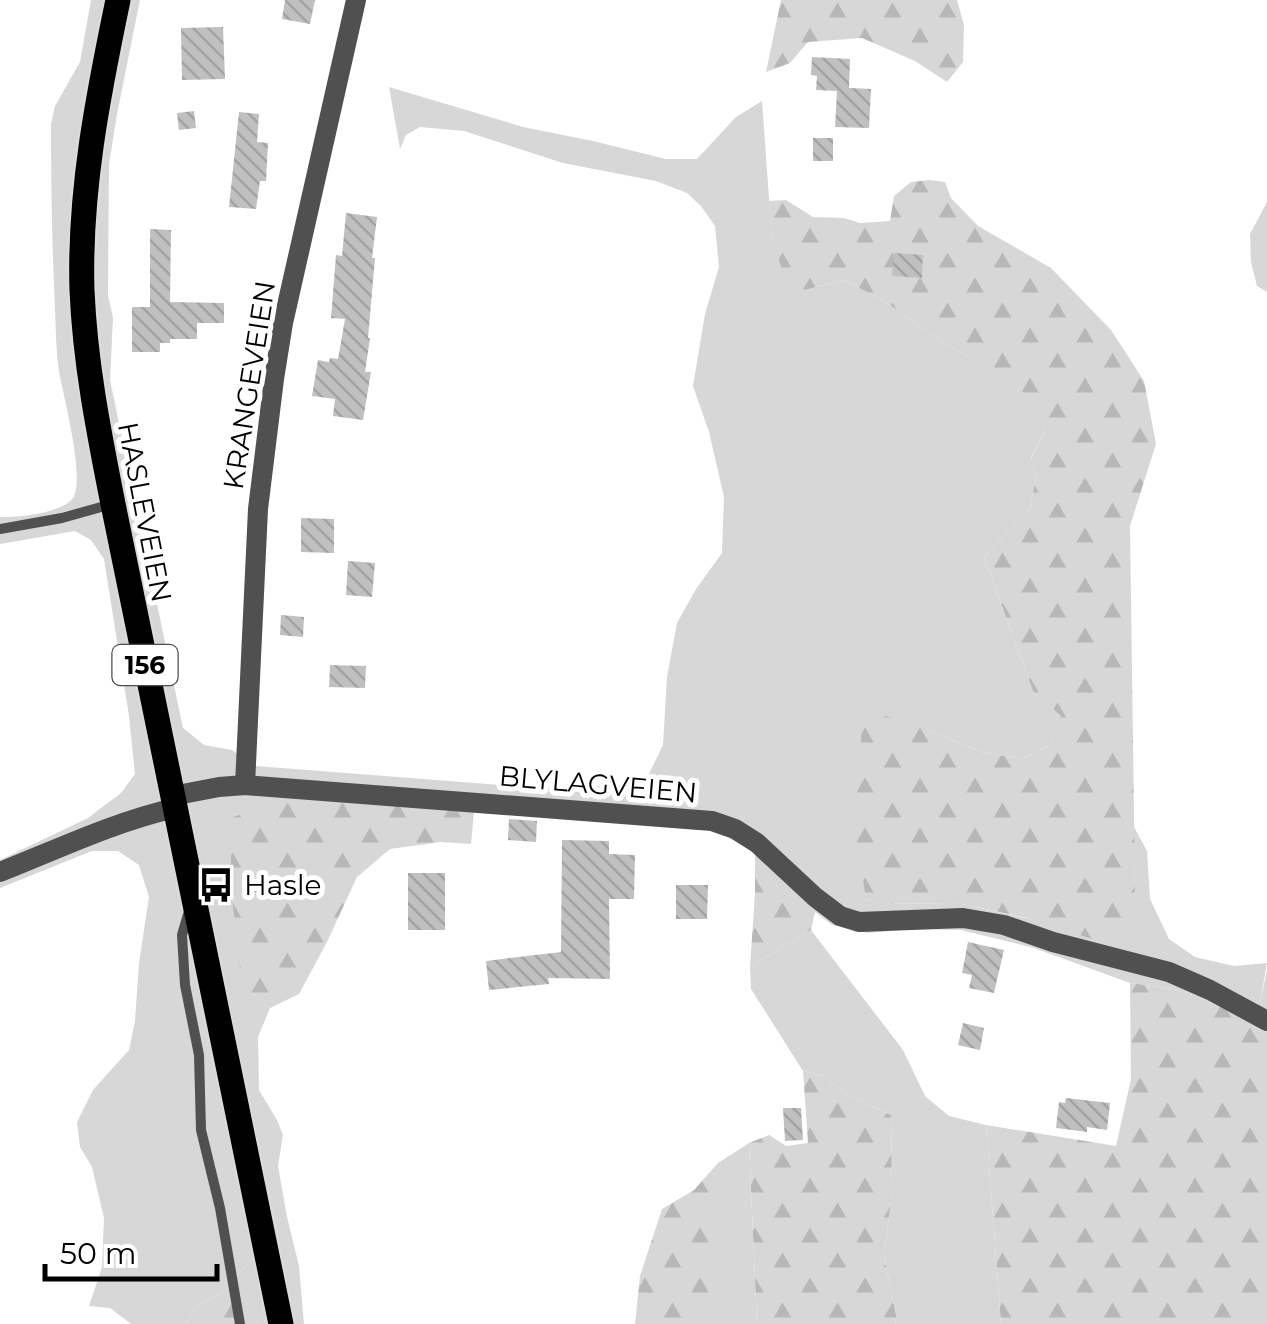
<svg xmlns="http://www.w3.org/2000/svg" width="1267" height="1324" font-family="Montserrat,sans-serif">
<defs>
<pattern id="forest-firs" width="22" height="20" patternUnits="userSpaceOnUse" patternTransform="scale(2.5)"><rect width="22" height="20" fill="#d7d7d7"/><path d="M5 1l3.5 6h-7zM16 11l3.5 6h-7z" fill="#b7b7b7"/></pattern>
<pattern id="building-back-hatch" width="6" height="6" patternUnits="userSpaceOnUse" patternTransform="scale(2.5)"><rect width="6" height="6" fill="#c0c0c0"/><path d="M-1 5l2 2M0 0l6 6M5-1l2 2" fill="none" stroke="#a3a3a3"/></pattern>
</defs>
<rect width="100%" height="100%" fill="#fff"/>
<path fill="#d7d7d7" d="M91,0H140L117,114L109,164L108,295L113,318L110,380L183,728L204,745L232,750L256,766L538,788L632,785L648,776L663,745L667,677L677,623L696,589L722,553L724,497L709,432L693,386L705,314L719,267L715,226L701,206L687,193L656,181L563,163L464,131L420,127L406,135L400,149L389,87L523,127L593,141L666,159H697L736,117L762,101L772,240L805,290L843,280L881,299L953,349L1015,377L1046,430L1031,457L1036,476L1030,508L984,557L1033,691L1062,716L1051,744L1023,759L981,752L926,729L865,883L866,899L878,904L957,903L1131,941L1135,885L1133,825L1147,851L1150,899L1169,939L1195,957L1234,966L1267,963L1260,1002L1230,1010L1174,989L1130,983L1034,948L961,930L912,929L868,933L832,925L815,912L768,861L711,827L336,800L252,994L270,1008L258,1037L259,1090L277,1120L283,1135L278,1166L287,1217L299,1266L304,1324H258L245,1267L220,1294L199,1305L185,1324H131L110,1308L89,1306L102,1267L104,1218L92,1167L80,1147L77,1122L93,1090L129,1050L135,1021L139,963L149,897L139,865L118,851H92L0,888V860L88,818L121,793L135,774L129,716L104,559L91,540L75,531L0,544V517C16,518 63,513 73,498C85,480 65,401 60,377C56,355 56,331 55,308C52,247 51,186 51,124L55,106L80,62Z
M1267,202V292L1257,286L1251,262L1250,234Z
M811,930L903,1050L925,1096L949,1116L986,1125L1001,1324H895L897,1320L884,1256L892,1193L891,1115L845,1094L824,1076L803,1071L751,989L750,967Z
M749,1143L757,1324H718V1163Z"/>
<path fill="url(#forest-firs)" d="M781,0H957L964,25L963,62L947,82L915,61L862,38L808,42L790,63L766,72Z
M930,180L945,182L951,198L978,226L1051,268L1111,330L1144,381L1156,444L1130,526L1135,885L1132,941L1108,944L1027,918L957,903L878,904L866,899L855,828L862,726L886,716L926,729L981,752L1023,759L1051,744L1061,716L1033,691L984,557L1030,508L1036,476L1031,458L1046,430L1014,377L953,349L881,299L843,280L805,290L784,275L772,240L769,201L786,200L813,217L844,218L860,223L890,221L894,196L911,182Z
M336,800L474,812L471,844L441,842L390,849L357,877L327,942L299,994L270,1008L252,994L241,977L230,879L233,817L273,804Z
M755,851L768,861L815,912L811,930L750,967L755,893Z
M1267,970V1324H1001L986,1125L1116,1146L1131,1079L1130,983L1174,989L1230,1010L1260,1002Z
M803,1071L824,1076L845,1094L891,1115L892,1193L884,1256L897,1320L895,1324H757L749,1143L769,1135L786,1146L808,1143Z
M718,1163V1324H635L640,1276L662,1209L694,1190Z
M246,1266L258,1324H185L199,1305L220,1294Z"/>
<path fill="url(#building-back-hatch)" d="M285,0H315L310,24L282,19Z
M223,27L225,79L182,80L181,28Z
M812,57L850,59L849,88L871,89L869,128L835,127L837,91L816,90L817,76L811,75Z
M194,111L196,128L179,130L177,113Z
M239,112L259,114L257,142L268,143L266,181H260L256,209L229,207Z
M813,138H833V161H813Z
M346,213L377,217L372,258H375L368,338H370L365,372H371L363,420L333,416L335,399L312,396L318,360L329,362L330,358L338,359L345,319L331,318L336,255L342,256Z
M150,229L171,230L170,302L224,303V323H197V339H170V343H160V352H132V307H150Z
M894,253L923,255L922,278L892,276Z
M301,518L334,519V553L301,552Z
M348,561L375,563L372,597L346,595Z
M281,615L304,617L303,637L280,635Z
M330,665L366,666L365,688L329,687Z
M509,819L537,821L536,842L508,840Z
M562,840L609,841V854L635,855L634,899H609L610,979L548,978L549,984L489,990L486,961L561,952Z
M408,873H445V930H408Z
M676,885H708L707,919H676Z
M968,942L1004,950L994,993L969,988L972,975L962,973Z
M963,1023L984,1028L980,1050L958,1045Z
M1066,1098L1110,1103L1107,1130L1087,1127V1132L1056,1128L1059,1102L1065,1103Z
M783,1108H801L803,1140L785,1141Z"/>
<g fill="none" stroke-linecap="round" stroke-linejoin="round">
<defs>
<path id="primary" d="M118,0C98,96 79,192 82,290C85,363 99,433 113,504L281,1324"/>
</defs>
<use href="#primary" stroke="#dbdbdb" stroke-width="29"/>
<path stroke="#505050" stroke-width="10" d="M0,529L62,518L112,504
M189,911L182,935L185,985L199,1055L201,1130L220,1208L240,1324"/>
<path stroke="#505050" stroke-width="20" d="M245,785L258,509L274,379L283,323L356,0"/>
<path stroke="#505050" stroke-width="20" d="M172,796L219,787L245,785L712,821L735,829L757,843L815,897L840,916L859,922L963,918L1004,925L1053,942L1169,972L1210,990L1267,1021
M0,872C58,849 114,822 175,808"/>
<use href="#primary" stroke="#000" stroke-width="25"/>
</g>
<defs>
<symbol id="bus-bare" viewBox="-9 -9 18 18"><path d="M-5-6H5V4H4V6H2V4H-2V6H-4V4H-5ZM-3.5-4V0h7V-4ZM-3.5 1.2v1.5H-2V1.2ZM2 1.2v1.5H3.5V1.2Z" fill="#000" stroke="#fff" stroke-width="2.5" paint-order="stroke"/></symbol>
</defs>
<g fill-rule="evenodd">
<use href="#bus-bare" x="191" y="860" width="50" height="50"/>
</g>
<g text-anchor="middle" dominant-baseline="central" stroke-width="10" stroke-linejoin="round" paint-order="stroke">
<rect fill="#fff" stroke="#4c4c4c" stroke-width="2.5" x="112.5" y="645" width="65" height="40" rx="8"/>
<g font-size="25" font-weight="bold" fill="#000">
<text x="145" y="665">156</text>
</g>
<g font-size="28" fill="#000" stroke="#fff">
<text transform="translate(249 385) rotate(-81)">KRANGEVEIEN</text>
<text transform="translate(145 512) rotate(79)">HASLEVEIEN</text>
<text transform="translate(598 784) rotate(5)">BLYLAGVEIEN</text>
</g>
<g font-size="28" fill="#000" stroke="#fff" text-anchor="start">
<text x="244" y="885">Hasle</text>
</g>
</g>
<path d="M45 1264v15h172v-15" fill="none" stroke="#000000" stroke-width="5"/>
<text x="60" y="1264" font-size="30" fill="#000000" stroke="#ffffff" stroke-width="8" paint-order="stroke">50 m</text>
</svg>
